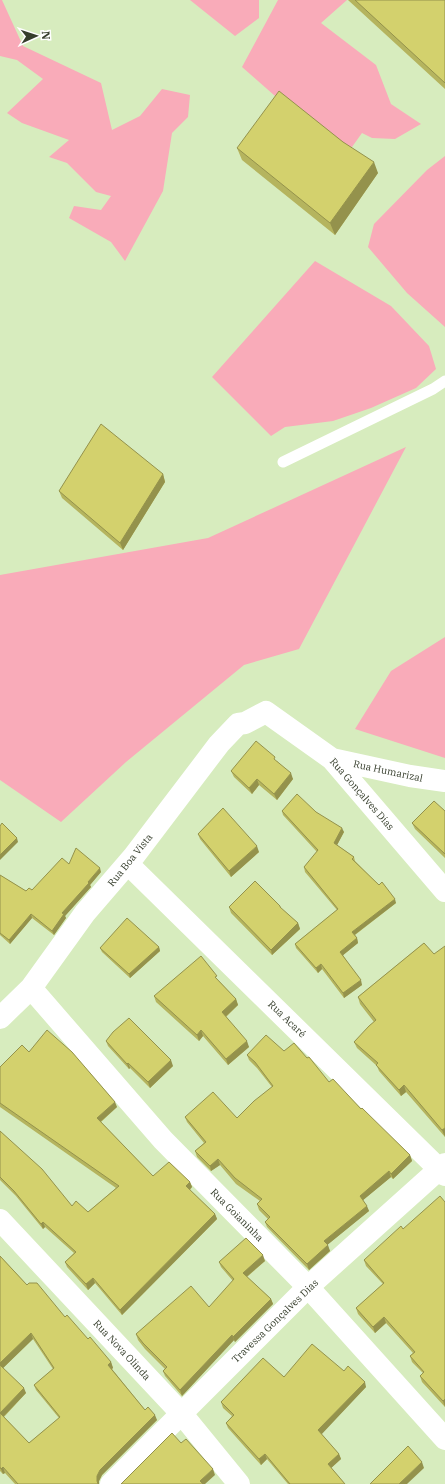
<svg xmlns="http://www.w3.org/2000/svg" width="445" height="1484" font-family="'IBM Plex Serif',serif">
<rect width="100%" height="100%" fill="#d7ecbe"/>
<path fill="#f9abb9" d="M0,0H2L23,46L101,83L112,130L140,116L162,89L190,95L188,117L172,133L163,191L125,261L111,242L69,218L74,206L101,210L111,196L96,192L67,163L49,157L69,140L22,123L7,113L43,79L17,60L0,56Z
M190,0H259V18L235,36Z
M278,0H347L321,23L376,65L391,104L421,124L395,139L372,138L362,133L347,154L283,103L242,67Z
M445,156V327L407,293L368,247L374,224L427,170Z
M315,261L391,306L429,346L436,369L416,388L371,408L333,421L285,427L271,436L212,377Z
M406,447L299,649L244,665L126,762L61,822L0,780V575L208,538Z
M445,637V758L355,729L391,671Z"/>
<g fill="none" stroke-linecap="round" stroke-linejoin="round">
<path stroke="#fff" stroke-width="11" d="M283,462L433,389L445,381"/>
<path stroke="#fff" stroke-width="22" d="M332,759L410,776L445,781
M128,864L445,1175
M31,988L163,1140L308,1287L445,1439
M0,1018L31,988L85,913L134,856L219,744L238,724L245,723L266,712L332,759L445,891
M0,1220L181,1413L239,1484"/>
<path stroke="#fff" stroke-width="22" d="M111,1484L308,1287L445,1164"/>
</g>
<path fill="#b5b45e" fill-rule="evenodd" d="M348,0H445V89Z
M343,142L378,173L335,235L242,160L237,148Z
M163,474L165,482L123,550L62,498L59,491Z
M277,761L293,779L277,800L259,785L252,794L234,777L231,771Z
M282,811L316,812L344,832L337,845L354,857L355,861L396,903L355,935L357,938L358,943L343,955L362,985L344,998L322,969L318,973L296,948L295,944L337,910L305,872L304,867L317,852L283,815Z
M445,811V858L415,829L412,823Z
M198,834L259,852L231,877L200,839Z
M101,872L90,885L91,887L65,916L66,918L54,935L32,918L10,944L0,935V875L26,891Z
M280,906L281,909L298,923L300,929L272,955L231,913L229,907Z
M424,943L445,1137L406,1092L401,1096L379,1071L377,1066L357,1048L354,1042L374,1022L360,1004L358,997Z
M159,947L160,951L130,978L102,952L100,948Z
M219,981L236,999L238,1005L226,1017L249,1047L228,1065L203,1036L199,1041L156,1002L154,996Z
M106,1041L173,1066L150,1088L130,1068L129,1069L108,1046Z
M284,1051L307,1058L329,1082L361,1109L410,1155L412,1161L393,1179L391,1177L363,1200L369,1211L327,1245L330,1251L309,1270L267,1227L265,1222L268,1219L259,1210L257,1204L260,1201L236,1184L220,1165L211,1171L197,1157L195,1151L204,1143L187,1122L185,1117L237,1118L272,1087L257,1068L249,1060L247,1055Z
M29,1052L117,1107L101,1122L153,1176L190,1182L192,1187L190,1190L215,1214L217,1219L122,1315L95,1283L88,1290L67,1267L65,1262L74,1253L45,1227L43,1229L16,1196L0,1180V1131L72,1206L88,1212L116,1188L0,1107V1067Z
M445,1202V1407L422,1382L420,1376L423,1373L412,1362L410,1356L413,1353L386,1323L375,1333L358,1314L356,1308L383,1284L366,1266L364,1260Z
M0,1256L27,1285L65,1317L88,1339L111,1362L113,1368L112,1369L145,1410L157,1420L102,1475L99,1481V1484H15L5,1473L3,1474L0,1471ZM33,1339L53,1369L34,1385L36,1390L59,1418L29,1443L4,1417L26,1393L3,1368Z
M265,1261L247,1277L271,1299L273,1304L235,1342L234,1340L182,1396L165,1376L163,1371L165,1369L145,1349L138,1340L136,1334L209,1307L233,1281L221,1267L219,1262Z
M344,1371L366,1387L321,1434L339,1454L341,1459L331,1468L345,1484H288L267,1459L261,1465L228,1428L226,1423L232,1416L223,1408L221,1402L284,1377Z"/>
<path fill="#94924c" d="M374,162L378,173L335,235L330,223Z
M163,474L165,482L123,550L120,543Z
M291,773L293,779L277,800L274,794Z
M257,779L259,785L252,794L249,788Z
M342,828L344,832L336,847L334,843Z
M17,838L18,842L0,860V855Z
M257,846L259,852L231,877L229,871Z
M100,868L101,872L90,885L91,887L65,916L66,918L54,935L52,931L62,913Z
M395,899L396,903L353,936L352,932Z
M31,914L32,918L10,944L9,940Z
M298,923L300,929L272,955L271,950Z
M357,938L358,943L342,956L340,952Z
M159,947L160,951L130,978L129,974Z
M321,964L322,969L318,973L316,968Z
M361,980L362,985L344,998L343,993Z
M236,999L238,1005L224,1018L222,1012Z
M201,1030L203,1036L199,1041L197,1035Z
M247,1041L249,1047L228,1065L226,1059Z
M171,1060L173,1066L150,1088L148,1082Z
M128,1063L130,1068L129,1069L127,1064Z
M404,1085L406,1092L401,1096L399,1090Z
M115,1102L117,1107L99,1123L97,1118Z
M445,1128V1137L442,1130Z
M410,1155L412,1161L393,1179L391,1174Z
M218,1159L220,1165L211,1171L210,1166Z
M389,1171L391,1177L362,1201L360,1196Z
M190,1182L192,1187L188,1191L186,1186Z
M367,1206L369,1211L326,1246L324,1241Z
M215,1214L217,1219L122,1315L120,1310Z
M43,1222L45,1227L43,1229L41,1224Z
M328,1245L330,1251L309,1270L307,1264Z
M263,1255L265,1261L245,1278L243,1273Z
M93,1278L95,1283L88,1290L86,1284Z
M271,1299L273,1304L235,1342L233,1337Z
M384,1317L386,1323L375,1333L373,1327Z
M31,1333L33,1339L1,1370L0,1366V1363Z
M232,1335L234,1340L182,1396L180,1390Z
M111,1362L113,1368L110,1370L108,1365Z
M365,1382L366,1387L320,1436L318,1430Z
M24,1388L26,1393L2,1418L0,1413Z
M445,1399V1407L443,1401Z
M155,1415L157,1420L102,1475L99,1481V1484H98L97,1481V1476L100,1470Z
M265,1454L267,1459L261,1465L259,1459Z
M339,1454L341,1459L330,1469L328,1464Z
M422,1462L424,1468L407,1484H399Z
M3,1467L5,1473L3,1474L1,1469Z
M213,1469L215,1475L205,1484H202L200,1481Z"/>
<path fill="#d3d16d" stroke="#94924c" d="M355,0H445V83Z
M279,91L343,142L374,162L330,223L237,148Z
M101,424L163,474L120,543L59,491Z
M256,741L275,757L274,759L291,773L274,794L257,779L249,788L231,771Z
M297,794L316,812L342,828L334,843L354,857L352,859L379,885L382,882L395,899L352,932L357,938L340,952L361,980L343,993L321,964L316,968L295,944L338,909L304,867L318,850L282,811Z
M434,801L445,811V854L412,823Z
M223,808L257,846L229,871L198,834Z
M2,823L17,838L0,855V826Z
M76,848L100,868L88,882L89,883L62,913L64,914L52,931L31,914L9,940L0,933V875L26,891L29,888L32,890L62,858L69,864Z
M255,881L280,906V907L298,923L271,950L229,907Z
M127,918L159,947L129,974L100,948Z
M424,943L434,954L445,946V1128L442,1130L404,1085L399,1090L376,1065L378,1063L354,1042L369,1026L376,1020L358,997Z
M201,956L217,976L215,977L236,999L222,1012L247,1041L226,1059L201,1030L197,1035L154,996Z
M129,1018L171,1060L148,1082L128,1063L127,1064L106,1041L113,1032Z
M47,1030L72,1052L115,1102L97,1118L153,1176L169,1162L190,1182L186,1186L215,1214L120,1310L93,1278L86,1284L65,1262L76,1252L43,1222L41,1224L14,1191L0,1177V1131L42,1169L72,1206L76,1201L88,1212L119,1186L0,1103V1067L22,1045L29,1052Z
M266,1035L284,1051L294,1043L307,1058L309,1057L329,1082L333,1079L361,1109L362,1108L410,1155L391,1174L389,1171L360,1196L367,1206L324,1241L328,1245L307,1264L265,1222L270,1217L257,1204L262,1199L235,1178L218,1159L210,1166L195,1151L206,1142L185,1117L213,1092L237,1118L254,1101L273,1086L255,1062L247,1055Z
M440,1196L445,1202V1399L443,1401L420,1376L424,1372L410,1356L415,1352L384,1317L373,1327L356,1308L384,1283L364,1260L401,1226L403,1229Z
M246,1238L263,1255L243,1273L271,1299L233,1337L232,1335L180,1390L163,1371L167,1367L143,1343L136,1334L191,1286L209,1307L234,1279L219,1262Z
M0,1256L27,1285L29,1283H37L65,1317L67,1315L88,1339L90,1337L111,1362L108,1365L145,1410L148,1407L155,1415L100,1470L97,1476V1481L98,1484H18L3,1467L1,1469L0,1467V1413L29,1443L60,1417L34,1385L54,1368L31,1333L0,1363Z
M312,1344L344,1371L348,1366L365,1382L318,1430L339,1454L328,1464L345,1484H290L265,1454L259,1459L226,1423L234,1415L221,1402L263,1358L284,1377Z
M0,1365L24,1388L0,1413Z
M172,1433L181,1443L186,1439L213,1469L200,1481L203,1484H121Z
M408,1446L422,1462L399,1484H370Z"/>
<g text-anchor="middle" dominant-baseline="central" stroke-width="3.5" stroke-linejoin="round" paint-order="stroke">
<g font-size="10" fill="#353d2b" stroke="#fff">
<text transform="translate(388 771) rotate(12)">Rua Humarizal</text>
<text transform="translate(362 794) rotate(49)">Rua Gonçalves Dias</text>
<text transform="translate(130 860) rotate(-51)">Rua Boa Vista</text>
<text transform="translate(287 1019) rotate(44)">Rua Acaré</text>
<text transform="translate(237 1215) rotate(45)">Rua Goianinha</text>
<text transform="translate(275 1321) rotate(-44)">Travessa Gonçalves Dias</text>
<text transform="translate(122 1350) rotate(47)">Rua Nova Olinda</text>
</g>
</g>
<g transform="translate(36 36) rotate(87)" stroke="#ffffff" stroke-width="3" paint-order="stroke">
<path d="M0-3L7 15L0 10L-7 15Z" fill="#353d2b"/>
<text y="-6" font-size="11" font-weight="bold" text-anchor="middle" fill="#353d2b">N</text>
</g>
</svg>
